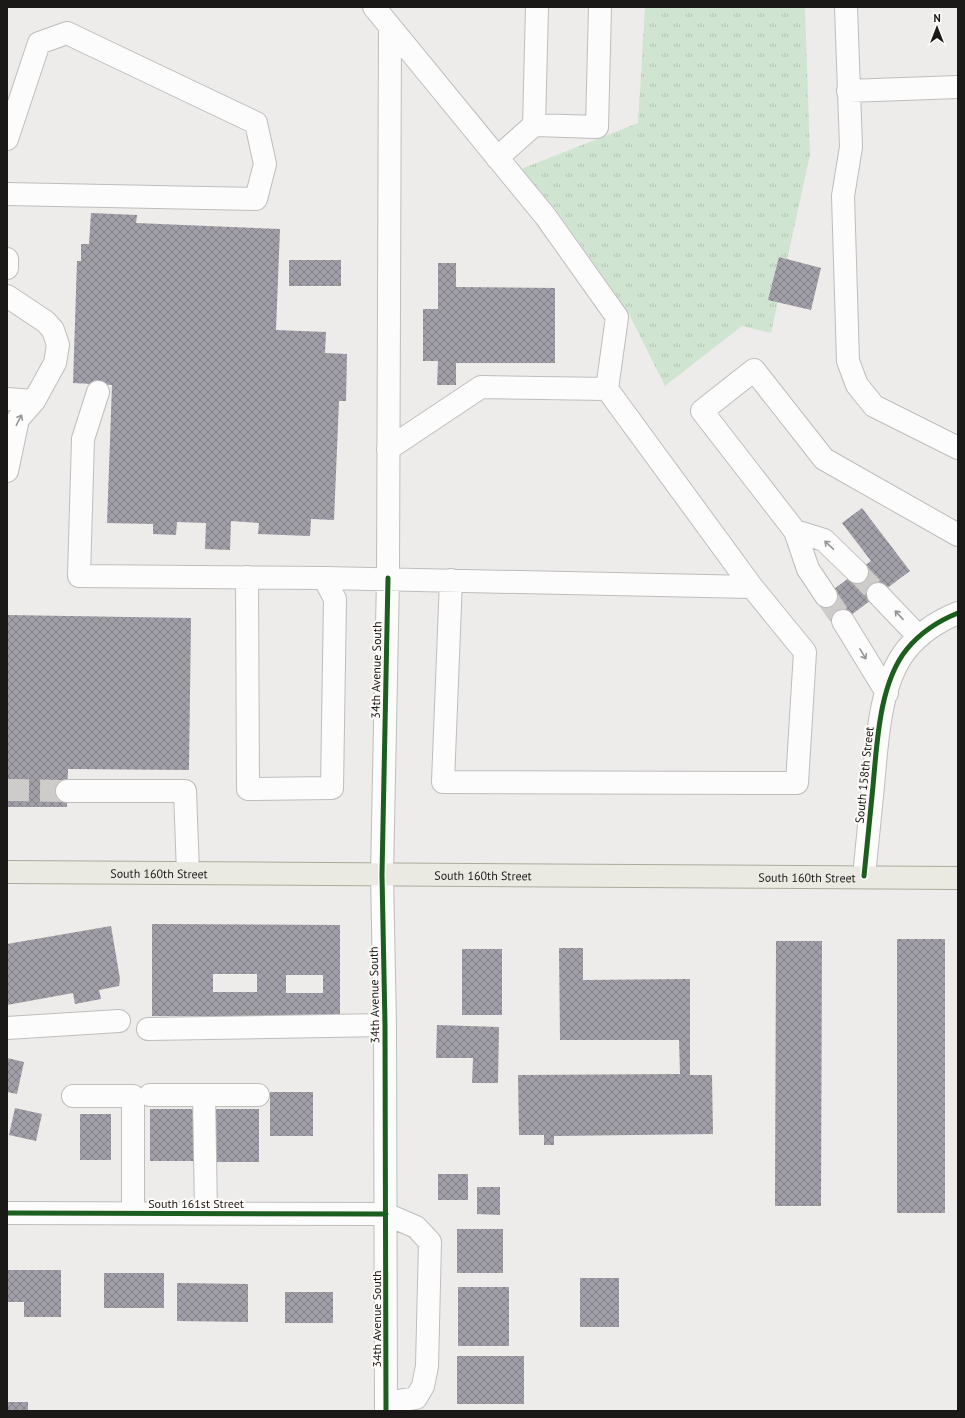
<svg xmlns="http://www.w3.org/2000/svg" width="965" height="1418" font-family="'PT Sans',sans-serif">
<defs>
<pattern id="grass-tufts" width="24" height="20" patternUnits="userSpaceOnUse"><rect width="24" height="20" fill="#d0e5d1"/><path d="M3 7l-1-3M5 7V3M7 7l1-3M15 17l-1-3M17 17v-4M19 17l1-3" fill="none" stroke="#b2c4b3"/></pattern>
<pattern id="building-cross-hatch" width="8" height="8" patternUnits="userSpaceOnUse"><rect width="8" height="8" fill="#a09ea6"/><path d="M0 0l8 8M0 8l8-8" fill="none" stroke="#828086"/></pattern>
</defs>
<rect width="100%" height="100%" fill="#eeecea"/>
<path fill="url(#grass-tufts)" d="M645,7H805L810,155L771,333L742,326L665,386L628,312L557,211L521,169L638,123Z"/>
<path fill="url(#building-cross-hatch)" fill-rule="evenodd" d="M91,213L137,215L136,223L280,229L276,330L326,332L325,353L347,354L346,401H339L334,520L311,519L310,536L258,534L259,523L231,521L230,550L205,549L206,523L177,522L176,535L153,534V524L107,523L112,385L73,383L77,261H81V244H89Z
M779,257L821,268L811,310L768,300Z
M289,260H341V286H289Z
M438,263H456V287L555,288V363H456V385H437L438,361H423V309H438Z
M862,508L910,571L835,627L817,602L871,561L842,523Z
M7,615L191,618L189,770L68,769L67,807H7Z
M152,924L340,925V1017L152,1016ZM213,974H257V992H213ZM286,975H323V993H286Z
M111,926L120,979L119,986L99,990L101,999L75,1004L73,993L7,1005V944Z
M897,939H945V1213H897Z
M776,941H822L821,1206H775Z
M559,948H583V980L690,979V1075H712L713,1134L554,1136V1145H544V1135H519L518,1075L680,1074L679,1040H560Z
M462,949H502V1015H462Z
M437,1025L499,1027L498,1083H472L473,1058H436Z
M7,1058L24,1062L17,1094L7,1092Z
M270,1092H313V1136H270Z
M15,1108L42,1114L36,1141L9,1135Z
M150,1109H197V1161H150Z
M215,1109H259V1162H215Z
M80,1114H111V1160H80Z
M438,1174H468V1200H438Z
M477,1187H500V1215L477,1214Z
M457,1229H503V1273H457Z
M8,1270H61V1317H24V1302H8Z
M104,1273H164V1308H104Z
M580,1278H619V1327H580Z
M177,1283L248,1284V1322L177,1321Z
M458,1287H509V1346H458Z
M285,1292H333V1323H285Z
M457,1356H524V1404H457Z
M7,1402H28V1411H7Z"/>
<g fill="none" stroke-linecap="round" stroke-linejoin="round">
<path stroke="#ceccca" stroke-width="22" stroke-dasharray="22 11" stroke-linecap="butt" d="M857,572L878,594
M826,596L843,621
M7,790L67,791"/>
<defs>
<path id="minor" d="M374,7L546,217L617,317L607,389
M537,7L534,125L597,127L600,7
M846,7L851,147L843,196L848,361L857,385L874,406L958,448
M848,91L958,87
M7,139L39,43L67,33L256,123L265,164L256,199L7,194
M497,158L534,125
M7,259V268
M7,296L46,322L53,330L58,345L55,363L34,401L18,419L7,471
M98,392L83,439L79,576L324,578L335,599L332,788L248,789L247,577
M7,399L34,401
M388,449L481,387L607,389L752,587
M795,531L702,411L754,370L824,459L958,535
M324,578L752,587L805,652L797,783L443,782L451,580
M878,594L919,637
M826,596L808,569L795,531L824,540L857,572
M843,621L887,693
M67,791H185L188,873
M864,876C867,846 870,816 873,786C877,744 879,683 907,649C921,632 938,621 958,613
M7,1028L119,1021
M148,1029L385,1025
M150,1095H258
M204,1095L206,1213
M73,1096H133V1213
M7,1213L386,1214L416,1227L430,1242L427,1366L423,1386L416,1398L386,1403
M386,1411L385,1025L382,875L388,578L390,28"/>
<g id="major">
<path id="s1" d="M7,872L958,878"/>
</g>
</defs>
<use href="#minor" stroke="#bfbdbc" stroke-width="24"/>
<use href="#major" stroke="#abab9c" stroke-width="24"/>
<use href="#minor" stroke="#fcfcfc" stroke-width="22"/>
<use href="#major" stroke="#eaeae2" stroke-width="22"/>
<defs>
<path id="cycleway" d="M864,876C867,846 870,816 873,786C877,744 879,683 907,649C921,632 938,621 958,613
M7,1213L386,1214
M386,1411L385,1025L382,875L388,578"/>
</defs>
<use href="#cycleway" stroke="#fdfaf7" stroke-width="8"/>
<use href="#cycleway" stroke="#1b5e20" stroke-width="5"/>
</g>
<defs><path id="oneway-shaft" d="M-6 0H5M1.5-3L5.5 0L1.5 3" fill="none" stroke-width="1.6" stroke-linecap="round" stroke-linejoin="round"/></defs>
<g stroke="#969695">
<use href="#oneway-shaft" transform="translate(19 420) rotate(-63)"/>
<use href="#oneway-shaft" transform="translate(829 545) rotate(-137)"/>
<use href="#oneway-shaft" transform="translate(899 615) rotate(-133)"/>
<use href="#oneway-shaft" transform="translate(863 654) rotate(59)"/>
</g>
<g text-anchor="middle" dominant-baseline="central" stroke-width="4" stroke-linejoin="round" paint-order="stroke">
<g font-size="12" fill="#1a1918" stroke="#fdfaf7">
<text transform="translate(376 670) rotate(-89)">34th Avenue South</text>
<text transform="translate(864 775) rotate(-84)">South 158th Street</text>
<text stroke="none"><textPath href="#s1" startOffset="152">South 160th Street</textPath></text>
<text stroke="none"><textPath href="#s1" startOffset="476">South 160th Street</textPath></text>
<text stroke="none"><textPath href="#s1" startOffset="800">South 160th Street</textPath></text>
<text transform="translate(374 995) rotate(-91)">34th Avenue South</text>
<text x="196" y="1203">South 161st Street</text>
<text transform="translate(376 1319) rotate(-90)">34th Avenue South</text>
</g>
</g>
<rect width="965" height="1418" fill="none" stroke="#1a1918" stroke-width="16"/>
<g transform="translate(937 28)" stroke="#fdfaf7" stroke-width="3" paint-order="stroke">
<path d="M0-3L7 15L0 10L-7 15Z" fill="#1a1918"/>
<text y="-6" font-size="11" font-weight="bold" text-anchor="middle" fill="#1a1918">N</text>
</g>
</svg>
